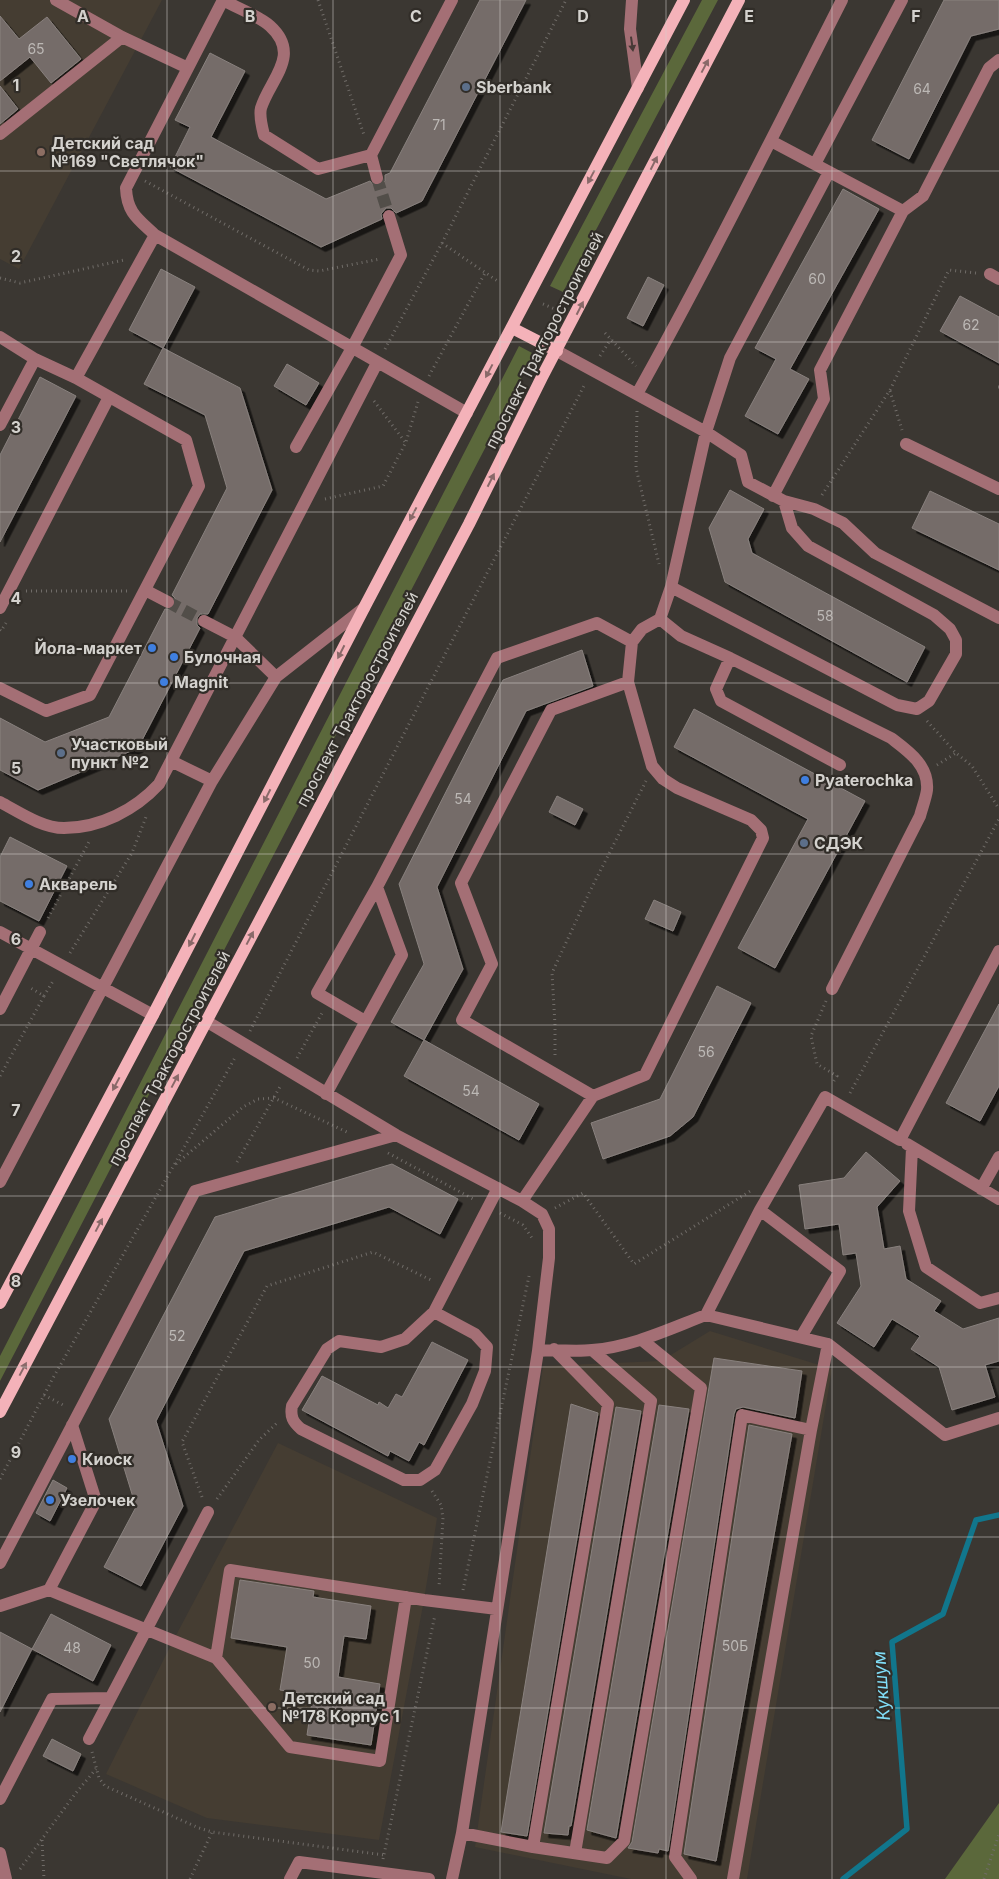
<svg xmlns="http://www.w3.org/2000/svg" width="999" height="1879" font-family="Inter,sans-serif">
<defs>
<filter id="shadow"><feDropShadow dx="4.5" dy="4.5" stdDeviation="0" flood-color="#0009"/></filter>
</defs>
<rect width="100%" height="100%" fill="#3b3732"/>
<path fill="#453d32" d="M0,0H162L19,269L0,259Z
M710,1331L832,1369L747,1879H631L475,1847L543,1366L661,1361Z
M278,1443L437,1518L424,1600L379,1840L207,1818L106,1774L173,1641Z"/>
<path fill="#5b683b" d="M702,0H718L563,292L550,286Z
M519,346L534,354L0,1381V1356Z
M999,1803V1879H945Z"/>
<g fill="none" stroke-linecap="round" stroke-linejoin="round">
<path stroke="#11768c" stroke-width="5.5" d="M843,1879L907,1829L892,1642L943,1614L976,1520L999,1515"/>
</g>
<path fill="#746c69" stroke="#89817e" filter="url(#shadow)" d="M480,0H526L422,201L396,213L391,208H386L381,214L382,219L321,247L170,167L190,127L175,120L210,53L245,71L211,137L326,199L370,181L374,186H380L385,181V175L390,173Z
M944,0H999V29L971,36L909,159L872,140Z
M0,16L19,39L47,17L81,59L51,83L30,57L0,81Z
M0,86L18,109L0,124Z
M843,189L879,209L790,369L809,379L778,434L745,416L776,359L755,348Z
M161,269L195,287L163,348L129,330Z
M648,277L664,285L643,326L627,318Z
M960,296L999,317V363L940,331Z
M163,348L240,388L272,490L208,614H200L197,618V625L200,628L138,748L38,790L0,770V718L45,742L109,717L165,609H172L175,605V598L172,595L227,488L205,415L144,384Z
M287,364L319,383L306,405L274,386Z
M40,377L76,396L0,542V455Z
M730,490L764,509L748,539L752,553L925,647L907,682L725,582L709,528Z
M930,491L999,524V570L912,528Z
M582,650L593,686L526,711L437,887L463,969L424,1040L391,1022L424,964L399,884L503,680Z
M694,709L865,801L775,968L738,948L808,819L674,747Z
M557,796L583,809L575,825L549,812Z
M10,837L67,866L39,921L0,901V857Z
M654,900L681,912L673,931L645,919Z
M717,986L751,1003L693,1117L670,1136L603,1159L591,1123L660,1099Z
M999,1004V1086L980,1121L946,1103Z
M424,1040L539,1104L519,1140L404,1076Z
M866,1152L900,1181L877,1207L884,1249L900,1246L906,1279L941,1301L934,1311L963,1329L999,1318V1361L985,1365L995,1397L952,1410L939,1367L911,1349L920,1336L892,1319L874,1347L837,1323L861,1286L856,1253L843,1255L839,1224L805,1229L799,1185L844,1178Z
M392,1164L458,1199L440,1234L389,1207L244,1251L156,1421L183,1506L141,1586L104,1567L136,1507L109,1419L215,1217Z
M432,1342L468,1360L424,1445L419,1442L409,1461L390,1451L388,1456L302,1410L322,1376L378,1405L379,1402L388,1408L396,1394L402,1397Z
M714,1358L802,1371L795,1418L743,1407L736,1409L734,1414L668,1851L659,1849L658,1853L628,1848L632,1842Z
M571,1404L598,1413L527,1836L501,1832Z
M659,1405L689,1409L616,1838L587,1830Z
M616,1407L641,1411L571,1826H569L568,1835L544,1833Z
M749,1425L792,1434L716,1861L684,1854Z
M53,1480L67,1488L50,1521L36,1513Z
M240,1580L314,1591L313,1597L371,1606L366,1639L344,1636L338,1677L380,1684L371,1745L307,1735L313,1695L280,1690L287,1647L231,1638Z
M51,1614L111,1645L93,1681L32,1649Z
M0,1632L32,1649L0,1712Z
M52,1739L81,1754L73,1771L43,1756Z"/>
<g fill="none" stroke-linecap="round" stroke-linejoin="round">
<path stroke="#524e49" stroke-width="12" stroke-dasharray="12 6" stroke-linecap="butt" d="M377,178L389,216
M168,602L204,621"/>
<path stroke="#706c68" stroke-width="3" stroke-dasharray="1 4" stroke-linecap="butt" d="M318,0L364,135
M145,181L309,270L319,271L380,259
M442,243L499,282
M0,278L20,283L124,260
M543,304L557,310
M605,333L636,366
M385,349L442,243L566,0
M600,356L611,339
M429,376L485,273
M998,387H999
M890,391L902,430
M374,401L405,442
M637,411L636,468L659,564
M822,495L890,390L949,270L976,273
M325,499L383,486L406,442L418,402
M26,591H127
M0,630L1,631L6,623
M927,721L956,753L972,766L999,809
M937,765L956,753
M48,918L90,840
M70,953L132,853L146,817
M44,996L53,981
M826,1001L811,1036L817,1064L837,1076L832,1084
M250,1031L585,384
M555,1055V1025L552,973L589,893L646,781
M297,1058L322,1013
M0,1076L44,996L29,987
M850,1093L999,819
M388,1153L475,1200
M237,1162L281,1085
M176,1164L243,1107L258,1099L274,1098L347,1132
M555,1208L583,1193L634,1264L752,1190
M500,1213L523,1225L532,1238
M44,1395L65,1406
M0,1479L53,1378L236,1056
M432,1491L441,1505L443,1518L439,1587
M202,1497L182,1442L267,1286L373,1252L433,1281
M217,1499L259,1440L278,1422
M463,1590L529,1276
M92,1752L99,1778L105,1786L199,1828L212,1832L384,1855
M42,1840L44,1879
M383,1859L435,1615
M20,1869L75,1794L96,1769
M190,1879L212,1832
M984,1879L999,1834"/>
<path stroke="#a46f75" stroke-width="12" d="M56,0L122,37L188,68
M223,0L126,188C127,213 138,219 155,235L467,413
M223,0C237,8 259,16 270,26C302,55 270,79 261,108C259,116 262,127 264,135L318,169L371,155L452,0
M632,0L630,29L638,88
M0,134L122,37
M771,141L903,211L923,196L989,68L999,60
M371,155L377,178
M815,164L902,0
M990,274L999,279
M0,337L35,359
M557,351L706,432L741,455L748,482L784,501L814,509L843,523L875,553L999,618
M76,378L155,235
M637,394C709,265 775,132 842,0
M0,425L35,359L76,378L186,440L199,486L90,695L46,711L0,688
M906,444L999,489
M296,447L352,348L401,255L389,216
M773,496L824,399L820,370L903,211
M671,587L897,705L917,709L929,701L956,654V640L950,629L934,615L808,546L792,528L784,501
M145,590L168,602
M0,608L109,397
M660,619L681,636L730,658L891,738C908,751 929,765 927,790C926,798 922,808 920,816L832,989
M204,621L235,637L276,677
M632,642L642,629L660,619L671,587L706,432L730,358L829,172
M730,658L716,689L721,701L840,765
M171,761L212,781
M0,802C19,812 42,828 64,828C100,828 135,810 159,784L377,363
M0,932L153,1015
M0,1009L40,932
M206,1021L396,1135L522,1201L542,1214L549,1229V1258L538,1351L462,1833L452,1879
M365,1021L317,993L377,887
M326,1094L402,955L377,887L497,658L597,623L632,642L628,682L551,710L461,883L492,964L462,1020L593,1096L645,1075L763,838L761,830L751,820L677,788L663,779L652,766L628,682
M907,1144L999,1199
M912,1148L909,1211L926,1267L980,1303L999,1298
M0,1182L212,781L276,677L364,608
M981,1189L999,1157
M522,1201L593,1096
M760,1210L840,1271L801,1337
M434,1312L475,1334L487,1347L485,1371L472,1404L435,1470L420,1480H404L301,1429C293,1422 290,1417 292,1406L327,1349L339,1341L381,1347L405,1339Z
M434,1312L498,1188
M706,1315L828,1344L945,1435L999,1418
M538,1351C556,1349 574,1352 592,1350C632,1347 669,1329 706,1315L760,1210L825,1097L900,1140L999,951
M0,1563L195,1191L396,1135
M49,1590L216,1658L290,1747L380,1761L406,1597
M0,1606L49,1590L96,1501L72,1425
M216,1658L230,1570L424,1600L497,1609
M89,1739L208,1512
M0,1799L52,1699L110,1698
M462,1833L533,1847L607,1858L624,1841L701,1388L642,1340
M533,1847L608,1404L554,1349
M0,1853L6,1879
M575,1853L651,1401L592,1350
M290,1879L299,1862L429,1879
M691,1879L675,1857L742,1415L811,1430
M733,1879L811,1430L828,1344"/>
<path stroke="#f4b2b9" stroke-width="12" d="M512,328L557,351
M0,1303L153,1015L364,608L684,0
M0,1412L469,524L542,377L739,0"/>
</g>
<defs><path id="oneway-solid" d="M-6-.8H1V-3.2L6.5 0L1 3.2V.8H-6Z" transform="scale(1.25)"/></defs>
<use fill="#483a37" href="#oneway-solid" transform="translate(632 44) rotate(82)"/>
<g fill="#896969">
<use href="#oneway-solid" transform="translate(705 66) rotate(-62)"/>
<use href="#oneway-solid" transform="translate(654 163) rotate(-63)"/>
<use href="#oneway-solid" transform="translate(591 177) rotate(118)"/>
<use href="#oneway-solid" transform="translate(580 308) rotate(-63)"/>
<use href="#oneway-solid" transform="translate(489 371) rotate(118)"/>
<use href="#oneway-solid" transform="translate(491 480) rotate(-63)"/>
<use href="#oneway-solid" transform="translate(413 514) rotate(118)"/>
<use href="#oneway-solid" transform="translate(341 652) rotate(117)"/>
<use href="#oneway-solid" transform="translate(267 796) rotate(117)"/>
<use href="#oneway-solid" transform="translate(250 938) rotate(-62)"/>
<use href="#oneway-solid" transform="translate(192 940) rotate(117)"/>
<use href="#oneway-solid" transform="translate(175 1081) rotate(-62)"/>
<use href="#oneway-solid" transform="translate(116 1084) rotate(118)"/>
<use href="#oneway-solid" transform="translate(99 1225) rotate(-62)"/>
<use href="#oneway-solid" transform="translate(23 1369) rotate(-62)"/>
</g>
<path fill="none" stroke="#d4d2ce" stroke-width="1" stroke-opacity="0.55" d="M167,0V1879M333,0V1879M500,0V1879M666,0V1879M832,0V1879M0,171H999M0,342H999M0,512H999M0,683H999M0,854H999M0,1025H999M0,1196H999M0,1367H999M0,1537H999M0,1708H999"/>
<g fill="#5c6f8a" stroke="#312d28" stroke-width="2">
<circle cx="466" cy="87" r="5"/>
<circle cx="61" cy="753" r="5"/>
<circle cx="804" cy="843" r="5"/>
</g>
<g fill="#8d6e63" stroke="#312d28" stroke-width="2">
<circle cx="41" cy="152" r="5"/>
<circle cx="272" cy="1707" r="5"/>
</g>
<g fill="#3f7fe0" stroke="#312d28" stroke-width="2">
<circle cx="152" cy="648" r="5"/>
<circle cx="174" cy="657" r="5"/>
<circle cx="164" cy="682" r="5"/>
<circle cx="805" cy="780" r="5"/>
<circle cx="29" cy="884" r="5"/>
<circle cx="72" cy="1459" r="5"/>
<circle cx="50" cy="1500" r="5"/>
</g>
<g text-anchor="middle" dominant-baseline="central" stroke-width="4.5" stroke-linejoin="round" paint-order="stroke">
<g font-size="14" fill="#bcb8b5">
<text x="36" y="48">65</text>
<text x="922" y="88">64</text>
<text x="439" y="124">71</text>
<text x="817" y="278">60</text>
<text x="971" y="324">62</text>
<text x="825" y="615">58</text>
<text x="463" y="798">54</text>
<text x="706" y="1051">56</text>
<text x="471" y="1090">54</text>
<text x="177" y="1335">52</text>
<text x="735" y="1645">50Б</text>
<text x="72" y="1647">48</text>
<text x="312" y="1662">50</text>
</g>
<g font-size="16" font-weight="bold" fill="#d4d2ce" stroke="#312d28" text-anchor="start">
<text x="476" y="87">Sberbank</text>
<text x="51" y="143">Детский сад<tspan x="51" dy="18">№169 "Светлячок"</tspan></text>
<text x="142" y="648" text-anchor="end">Йола-маркет</text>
<text x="184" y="657">Булочная</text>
<text x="174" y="682">Magnit</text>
<text x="71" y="744">Участковый<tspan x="71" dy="18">пункт №2</tspan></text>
<text x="815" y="780">Pyaterochka</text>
<text x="814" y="843">СДЭК</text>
<text x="39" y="884">Акварель</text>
<text x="82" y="1459">Киоск</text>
<text x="60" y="1500">Узелочек</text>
<text x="282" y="1698">Детский сад<tspan x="282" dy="18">№178 Корпус 1</tspan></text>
</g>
<g font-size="16" fill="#d4d2ce" stroke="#312d28">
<text transform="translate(544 340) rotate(-63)">проспект Тракторостроителей</text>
<text transform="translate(357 699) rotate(-62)">проспект Тракторостроителей</text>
<text transform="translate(169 1058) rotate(-62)">проспект Тракторостроителей</text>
</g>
<g font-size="18" font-style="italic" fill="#80ddf7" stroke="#312d28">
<text transform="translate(881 1686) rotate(-94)">Кукшум</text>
</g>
</g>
<g font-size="16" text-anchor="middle" font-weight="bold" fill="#d4d2ce" stroke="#312d28" stroke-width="4.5" stroke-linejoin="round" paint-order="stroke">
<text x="83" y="22">A</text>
<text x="250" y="22">B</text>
<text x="416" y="22">C</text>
<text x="583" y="22">D</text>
<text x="749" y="22">E</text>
<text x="916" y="22">F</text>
<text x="16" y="91">1</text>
<text x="16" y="262">2</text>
<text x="16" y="433">3</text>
<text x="16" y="604">4</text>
<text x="16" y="774">5</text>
<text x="16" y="945">6</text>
<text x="16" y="1116">7</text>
<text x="16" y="1287">8</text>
<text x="16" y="1458">9</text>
</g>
</svg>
